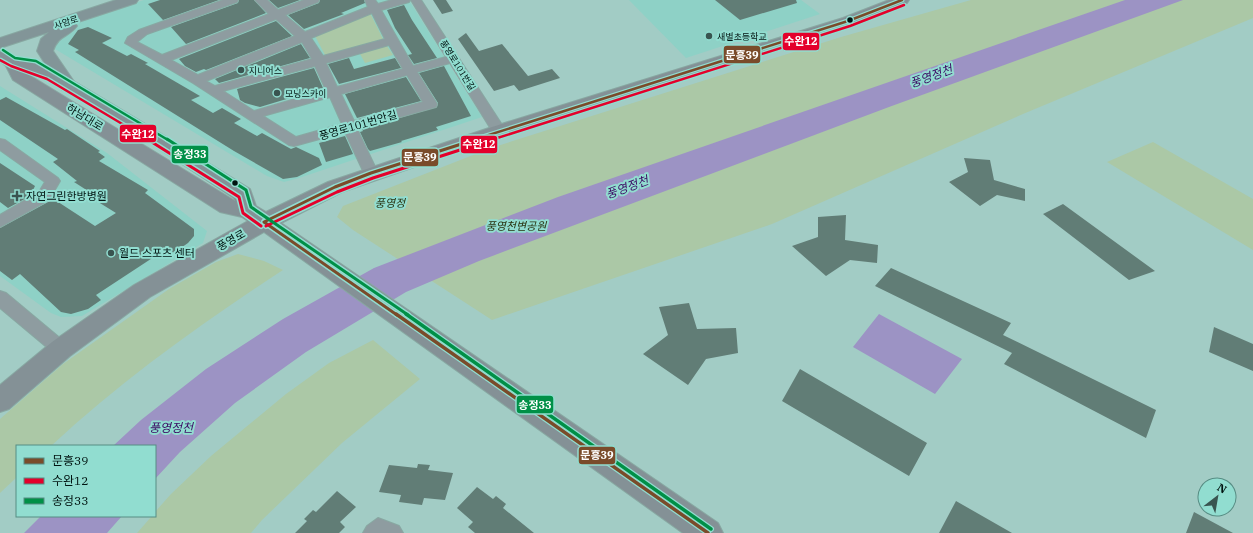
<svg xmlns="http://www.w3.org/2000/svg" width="1253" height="533" font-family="'IBM Plex Serif','Noto Sans KR',serif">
<rect width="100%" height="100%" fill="#a2ccc5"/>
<path fill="#8ed1c6" d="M144,0H409L482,117L299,178L284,182L267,176L55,49L60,35L81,21Z
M629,0H801L820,14L686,58Z
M0,86L107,153L207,231L203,243L82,316L61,317L51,313L0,276Z"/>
<path fill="#abc8a6" d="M971,0H1253V18L1023,114L772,224L492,320L353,230L337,217L343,206L491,148L841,37Z
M370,13L383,39L325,55L315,36Z
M387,46L393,55L365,63L360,54Z
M1153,142L1253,199V250L1107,162Z
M238,254L264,261L283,270C202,323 122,380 51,446H17V477L0,493V419L63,364L169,289L216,262Z
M373,340L420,379L342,443L262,520L251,533H137L152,516H155V512L171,494L211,456L286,394L329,363Z"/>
<path fill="#9c93c4" d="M1125,0H1183L889,107L479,261L406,292L306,352L235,403L180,452L155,479V446H113L141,420L206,369L283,319L374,268L558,197Z
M879,314L962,359L935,394L853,347Z
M41,516H122L107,533H24Z"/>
<path fill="#617d76" d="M160,0H219L163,20L148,4Z
M239,0H254L266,13L186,44L171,27L238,3Z
M269,0H300L278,8Z
M320,0H364L365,3L341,13L344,14L304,29L288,15L319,3Z
M433,0H446L453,11L442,14Z
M715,0H796L797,3L740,20Z
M404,5L412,20L437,58L414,64L408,55L412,54L395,28L387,10Z
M276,21L292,36L206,70L204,69L196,72L185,66L179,59Z
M88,27L112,38L102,43L127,56L131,54L148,63L145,64L200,96L191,100L213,113L222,108L241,119L234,123L257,136L262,133L291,149L296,147L319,158L322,165L297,177L283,179L234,151L75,52L79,50L68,44L78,30Z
M466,33L479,51L502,44L528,76L552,69L560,78L519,91L514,85L494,91L458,39Z
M301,44L310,58L219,83L215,79Z
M349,58L354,69L395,58L401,68L339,84L328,64Z
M444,66L471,116L436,127L438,130L401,141L402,142L370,151L368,149L360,132L363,131L362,129L437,107L438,103L419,73Z
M314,68L323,88L260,107L245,103L240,100L237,89Z
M406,77L421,101L357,118L345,94Z
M6,97L65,130L67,129L100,151L98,152L105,157L99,161L148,190L145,193L194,229V236L188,243L169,256L163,251L96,295L101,300L88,309L71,314L61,312L20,274L12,280L0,271V228L50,201L52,198L95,226L116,213L95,200L99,198L74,182L77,181L53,162L58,159L0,120V100Z
M345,136L353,154L326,162L319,143Z
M964,158L990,160L994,180L1025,189V201L997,195L980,206L949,182L968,172Z
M0,163L35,186L30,196L8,208L0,202Z
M1063,204L1155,271L1129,280L1043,214Z
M846,215L845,240L878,245L877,263L850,260L826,276L792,246L818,237V217Z
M891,268L1011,323L1003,335L1156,410L1146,438L1004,364L1012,353L875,286Z
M689,303L697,329L736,328L738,353L706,359L688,385L643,354L668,335L659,307Z
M1214,327L1253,344V371L1209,352Z
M800,369L927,443L909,476L782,401Z
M418,464L430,465L428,470L453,473L445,500L424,498L422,505L399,502L401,495L379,492L389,465L417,468Z
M477,487L493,499L496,496L506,504L503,508L534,533H475L468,527L473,522L457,508Z
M337,491L356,507L340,522L345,527L339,533H295L307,521L304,519L313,510L316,512Z
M956,501L1012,533H939Z
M1194,512L1233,533H1186Z"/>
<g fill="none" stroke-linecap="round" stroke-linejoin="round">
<defs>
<path id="street" d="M223,0H238L237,2L147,34L137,42L162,55L269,14L255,0H267L278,10L304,0H319L318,2L285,15L305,32L368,7L365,0H375L378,4L392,0H410L409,2L381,10L413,66L446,57L411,0H421L506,131L504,134H494L450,63L417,72L437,104L436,107L357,129L378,173L376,176L371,178L366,176L364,173L345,132L294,146L289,145L193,83L125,43L128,37L139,30ZM372,13L385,39L323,56L311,38ZM276,19L295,36L198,75L171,60ZM302,42L312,59L215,86L206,81ZM389,45L403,69L337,87L326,63ZM315,66L326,90L254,111L223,91ZM407,75L423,102L354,121L341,94ZM330,97L342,124L296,137L263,116Z
M0,139L5,140L58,178L60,181L49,200L0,227V215L39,192L45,182L0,150Z
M0,291L6,293L67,344L70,349L67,354L61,356L55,354L0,308Z
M378,518L399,526L403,533H363L367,526Z"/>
<path id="secondary" d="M889,0H909L907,3L853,24L506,135L342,192L281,223L718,523L723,533H683L264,232L150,297L70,356L9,409L0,412V385L52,342L134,285L248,221L242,217L220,212L13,80L6,66L0,61V52L9,53L18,59L40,62L55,70L147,125L250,189L256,206L266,212L328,182L492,127L843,18ZM24,70L43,78L135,133L234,198L235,201L34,78L26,73Z"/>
<path id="primary" d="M116,0H138L136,3L75,23L77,26C68,38 59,34 53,51L77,86L74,90L68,91L62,90L37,51L41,39L49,32L0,48V38Z"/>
</defs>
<use href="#street" stroke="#88a8a2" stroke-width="2"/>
<use href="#secondary" stroke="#88a8a2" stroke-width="2"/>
<use href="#primary" stroke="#88a8a2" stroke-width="2"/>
<use href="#street" fill="#8e9ca0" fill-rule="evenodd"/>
<use href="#secondary" fill="#849196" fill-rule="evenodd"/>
<use href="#primary" fill="#829598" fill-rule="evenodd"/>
<defs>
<path id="bus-1-far2" d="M473,140L848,21L902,0"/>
<path id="bus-1-far1" d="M264,222L335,187L371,173L477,139
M264,222L397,315"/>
<path id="bus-1" d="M396,314L708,533"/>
<path id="bus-2-far1" d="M0,60L11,66L47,79L149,140
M491,140L850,26L904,5"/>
<path id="bus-2" d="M147,139L239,197L243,213L261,226
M266,226L337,192L373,178L494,139"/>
<path id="bus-3-far2" d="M3,50L15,58L36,61L168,140"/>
<path id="bus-3-far1" d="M167,139L246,190L251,207L408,315"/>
<path id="bus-3" d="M406,314L711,529"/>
</defs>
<use href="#bus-1-far2" stroke="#91ddd0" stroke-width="5"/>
<use href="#bus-1-far1" stroke="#91ddd0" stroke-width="6"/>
<use href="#bus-1" stroke="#91ddd0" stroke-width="6"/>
<use href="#bus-2-far1" stroke="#91ddd0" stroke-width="5"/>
<use href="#bus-2" stroke="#91ddd0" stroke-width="6"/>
<use href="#bus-3-far2" stroke="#91ddd0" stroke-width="5"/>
<use href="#bus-3-far1" stroke="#91ddd0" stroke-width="6"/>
<use href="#bus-3" stroke="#91ddd0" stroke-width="6"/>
<use href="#bus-1-far2" stroke="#7a4b2a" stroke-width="2.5"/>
<use href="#bus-1-far1" stroke="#7a4b2a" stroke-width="3"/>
<use href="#bus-1" stroke="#7a4b2a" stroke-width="3.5"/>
<use href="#bus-2-far1" stroke="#e4002b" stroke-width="2.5"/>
<use href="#bus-2" stroke="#e4002b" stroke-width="3"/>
<use href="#bus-3-far2" stroke="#009047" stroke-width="2.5"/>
<use href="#bus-3-far1" stroke="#009047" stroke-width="3"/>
<use href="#bus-3" stroke="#009047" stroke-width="3.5"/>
</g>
<g fill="#001411" stroke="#91ddd0" stroke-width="1.5">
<circle cx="850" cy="20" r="3.5"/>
<circle cx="235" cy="183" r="3.5"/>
</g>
<g fill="#395450" stroke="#91ddd0" stroke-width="1.5">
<circle cx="709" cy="36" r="4"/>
<circle cx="241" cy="70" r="4"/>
<circle cx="277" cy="93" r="4"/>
<path d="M15 190h4v4h4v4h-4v4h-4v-4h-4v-4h4z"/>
<circle cx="111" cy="253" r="4"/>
</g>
<g text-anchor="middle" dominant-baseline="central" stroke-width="4" stroke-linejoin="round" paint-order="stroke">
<g font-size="9" fill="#001411" stroke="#91ddd0">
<text transform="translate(66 22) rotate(-18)">사암로</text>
<text transform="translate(458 65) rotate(58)">풍영로101번길</text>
</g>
<g font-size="9" fill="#001411" stroke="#91ddd0" text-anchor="start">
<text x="717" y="36">새별초등학교</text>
<text x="249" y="70">지니어스</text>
<text x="285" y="93">모닝스카이</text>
</g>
<g font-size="11" fill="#001411" stroke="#91ddd0">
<text transform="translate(85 117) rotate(31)">하남대로</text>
<text transform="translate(358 125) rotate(-16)">풍영로101번안길</text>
<text transform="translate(231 240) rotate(-30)">풍영로</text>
</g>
<g font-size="11" fill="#001411" stroke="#91ddd0" text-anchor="start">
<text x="26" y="196">자연그린한방병원</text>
<text x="119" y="253">월드 스포츠 센터</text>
</g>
<g font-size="11" font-style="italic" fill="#293210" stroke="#91ddd0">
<text x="390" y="203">풍영정</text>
<text x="516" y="226">풍영천변공원</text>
</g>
<g font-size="12" font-style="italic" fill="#3b0963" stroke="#91ddd0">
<text transform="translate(931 76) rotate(-20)">풍영정천</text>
<text transform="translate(627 187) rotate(-20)">풍영정천</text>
<text x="171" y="427">풍영정천</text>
</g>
</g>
<g stroke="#91ddd0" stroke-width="1.5">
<rect x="782" y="32" width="38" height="19" rx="4" fill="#e4002b"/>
<rect x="723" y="45" width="38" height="19" rx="4" fill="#7a4b2a"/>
<rect x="119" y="124" width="38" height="19" rx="4" fill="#e4002b"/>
<rect x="460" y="135" width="38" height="19" rx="4" fill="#e4002b"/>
<rect x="171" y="145" width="38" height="19" rx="4" fill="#009047"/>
<rect x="401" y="148" width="38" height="19" rx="4" fill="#7a4b2a"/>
<rect x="516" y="395" width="38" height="19" rx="4" fill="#009047"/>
<rect x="578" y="446" width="38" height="19" rx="4" fill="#7a4b2a"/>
</g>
<g font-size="11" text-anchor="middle" font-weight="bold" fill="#fff">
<text x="801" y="45">수완12</text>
<text x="742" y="59">문흥39</text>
<text x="138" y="138">수완12</text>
<text x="479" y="148">수완12</text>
<text x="190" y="158">송정33</text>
<text x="420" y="161">문흥39</text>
<text x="535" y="409">송정33</text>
<text x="597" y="459">문흥39</text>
</g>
<rect x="16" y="445" width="140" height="72" fill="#91ddd0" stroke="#578d84"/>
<rect x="24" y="458" width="20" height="6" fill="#7a4b2a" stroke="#578d84"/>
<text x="52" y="465" font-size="12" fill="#001411">문흥39</text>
<rect x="24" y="478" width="20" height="6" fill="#e4002b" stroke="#578d84"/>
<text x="52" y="485" font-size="12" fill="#001411">수완12</text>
<rect x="24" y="498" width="20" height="6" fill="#009047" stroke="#578d84"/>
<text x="52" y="505" font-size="12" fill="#001411">송정33</text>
<g transform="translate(1217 497) rotate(31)"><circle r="19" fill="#91ddd0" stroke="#578d84"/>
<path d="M0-3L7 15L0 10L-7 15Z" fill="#395450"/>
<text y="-6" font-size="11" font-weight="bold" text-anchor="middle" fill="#001411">N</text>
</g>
</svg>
